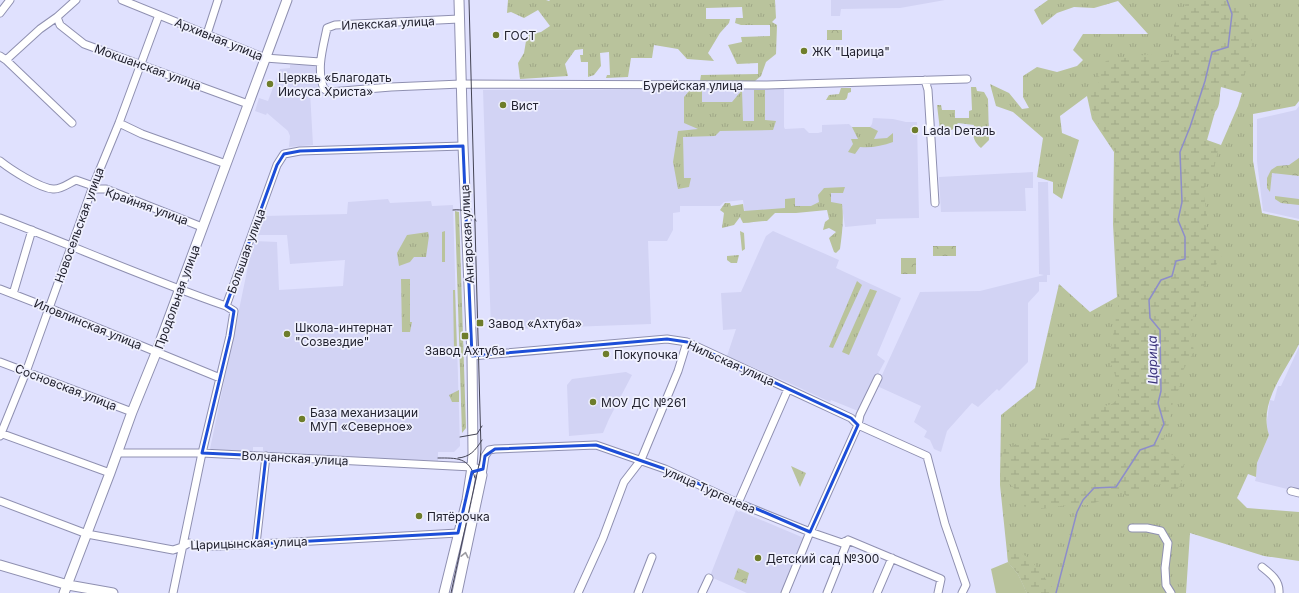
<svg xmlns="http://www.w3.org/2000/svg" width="1299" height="593" font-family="Inter,sans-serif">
<defs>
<pattern id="grass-tufts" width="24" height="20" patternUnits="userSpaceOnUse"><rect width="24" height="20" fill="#b9c39c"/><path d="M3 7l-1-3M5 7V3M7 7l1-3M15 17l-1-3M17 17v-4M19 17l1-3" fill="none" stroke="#9fa787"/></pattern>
<pattern id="forest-crowns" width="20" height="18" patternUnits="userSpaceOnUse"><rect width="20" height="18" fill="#b9c39c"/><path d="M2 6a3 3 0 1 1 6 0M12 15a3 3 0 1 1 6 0" fill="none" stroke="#9fa787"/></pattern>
<pattern id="wetland-marsh" width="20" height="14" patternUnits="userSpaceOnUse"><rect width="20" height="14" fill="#b9c39c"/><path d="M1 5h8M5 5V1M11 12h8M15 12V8" fill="none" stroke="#9fa787"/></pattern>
</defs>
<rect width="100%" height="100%" fill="#e0e1fe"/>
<path fill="#d2d3f4" d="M831,0H945L900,8L841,9L840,16H831Z
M290,65H314L317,70L318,91L310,92L313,145L289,147L290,136L288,131L267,113L266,115L255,111L259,98L268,101L280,69L290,68Z
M784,89V127L785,129L804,128L809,133H818L822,132V125L849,124L852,127H870L872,124L873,118L893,119L906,122H917L919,218L876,219V224L845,227L842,206L745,215L743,200L724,202L720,206H680V212L673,213V230L667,241H648L651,324L491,330L483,90Z
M1299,106V219L1263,211L1257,161V119L1296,110Z
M1033,172V188H1025L1026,211L941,212L939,177Z
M1038,182H1048L1050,275H1047V282H1039V291L1028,303V362L999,391L997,389L978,407L972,403L947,431L941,452L934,449L930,440L924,437L927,431L914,422L921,406L877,386L920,292L980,291L1044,275L1039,274Z
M388,199L390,203L431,201L432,206L453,205L460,446L454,452H438V461L266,453V451H263V447H253V452L210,449L251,252L255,241L277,242L279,290L343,286L345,260L290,264L287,235H258L265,216L347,214L348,202Z
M773,231L839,260L836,268L901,298L877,355L885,361L858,411L831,400L830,402L787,382L727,356L736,329L723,330L721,293L741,292L766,236Z
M1299,347V492L1255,481L1256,477L1257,463L1269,435L1266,426L1270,400L1274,401L1278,386H1281Z
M626,372L632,375L609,419L603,433L569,436L567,385L572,379Z
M736,510L739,512L740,511L804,538L784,593H747L713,578L710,576Z"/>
<path fill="url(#grass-tufts)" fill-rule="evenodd" d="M508,0H546L549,1L550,0H775L776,18L772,22L777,25L776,54L766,62L761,76L755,81H700L701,75L758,74V63L737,64L728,45L742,42L741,37L770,36V25H741L735,23L736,18H743L742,7L706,8V19H730L729,23L720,33L708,53L714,61L687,59L678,49L654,45L652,58H631L628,77L606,78L607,75H610L609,52L600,53L601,66L594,75L588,77V62H581L580,55H583V49L575,50L565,64L568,76L520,79L518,63L524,53L527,35L541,32L550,26L538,10L524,18L511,12L507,13Z
M1048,0H1299V101L1295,106L1253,114V161L1262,213L1299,221V344C1286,371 1258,402 1269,435L1257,463L1256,477L1248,474L1237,498L1247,508L1299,512V561L1264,556L1190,533L1186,593H1027L1018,574L1008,562L1000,485L1001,415L1035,388L1059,284L1090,312L1117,297L1113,224L1114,152L1092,119L1087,96L1060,116L1062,133L1079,140L1062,199L1053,193V182L1037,177L1043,138L1013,112L996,106L990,84L1009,93L1022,109L1029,108L1023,97V76L1037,67L1057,72L1077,66L1083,60L1073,50L1083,34H1148L1118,1L1094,8L1074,7L1057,13L1042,25L1034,10ZM1221,87L1242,93L1238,106L1221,145L1207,140L1215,112C1221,106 1219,96 1221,87Z
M971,87H976L977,91L984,92L988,99L989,140L981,148C973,141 972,134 974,125L958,123L952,130H940L937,105H941L942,110H955V118H969V111L972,110Z
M841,88H851V92L848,93L847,98L845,100H826L829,95L839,94Z
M742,90L743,121H754V90H765V120L776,121L773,130L720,131L715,136L683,137L684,178H691L689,187L678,189L673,162L678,131L698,129L684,123V97L689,91H702V102H732Z
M852,127H870L878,131L874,139L887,138L893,133V142C882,146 872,148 860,147L855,154L848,152L853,144L851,139H858Z
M845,187L843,193H831V202L842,204C844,219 842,234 840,249L836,253L834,252L829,238L836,232L829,228L823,230L825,222L829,219L827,210L796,213H775L767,221C758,221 752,223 743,223L740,217L734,225L722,228L724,213L720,210L725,203H730L731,206L743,204L744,211L785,208V199L795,198V206H811L819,202L818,195L824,188Z
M455,211L459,212L466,428L462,433Z
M445,231V262H442V232Z
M740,231L744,233L745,249L742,251Z
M428,232L429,236L426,257H414L410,262L399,266L397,253L407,235Z
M739,255L737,263H731L727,260V256Z
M401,279H410V322H412L410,332H402Z
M857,281L862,285L833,348L829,347Z
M870,289L877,291L849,355L842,352Z
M453,290H455L457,351L454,350Z
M459,390V402H452L449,395Z"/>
<path fill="url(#forest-crowns)" d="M827,30H842V40H827Z
M1299,158V176L1272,173L1270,192L1267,188V178L1271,170L1277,166L1289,165Z
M1275,196L1299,199V205L1281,203L1275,199Z
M933,246H956V256H933Z
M901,258H916V274H901Z
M791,466L806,473L800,487Z
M738,568L749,573L746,584L734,579Z"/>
<path fill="url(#wetland-marsh)" d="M1188,0H1237C1241,6 1246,12 1248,19C1257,39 1247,71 1239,91L1220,86L1205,140L1219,145L1213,174L1203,190L1207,215L1206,239L1214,243L1222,255L1198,296L1190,331L1194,351L1180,376L1179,389L1173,402L1169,424L1162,445L1168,452L1184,462L1182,480L1177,491L1170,492L1162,484L1145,486L1131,500L1123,493H1114L1113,499H1106L1088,505H1067L1041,509L1021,506C1018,495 1015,483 1003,482L1000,485L1001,458L1004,449L1033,438L1058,439L1067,438L1080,418L1100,407L1112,404L1120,397L1115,375L1109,359L1120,295L1114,224L1116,188L1115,151L1094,117L1089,95L1100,81L1098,70L1106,61L1150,54L1161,61L1174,60V25Z
M1007,545L1029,558L1052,587L1059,593H1027L1018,574L1008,562Z"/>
<path fill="#b9c39c" d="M1008,562L1018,574L1027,593H996L991,569Z"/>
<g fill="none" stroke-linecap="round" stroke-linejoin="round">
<path stroke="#8d8dca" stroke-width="1.5" d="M1056,593L1077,512L1083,500L1094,488L1116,487L1140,450L1154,445L1164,424L1158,403L1161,391L1160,330L1150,318L1149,300L1161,280L1172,276L1176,261L1185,259V237L1178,220L1182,202L1180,152L1190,127L1205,81L1212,52L1228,47L1232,14L1227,0"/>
<defs>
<path id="minor" d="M122,0L265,58L320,62
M0,13L10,0
M57,17L60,25L84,44L248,104
M459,19L335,25L327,28C323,48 316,69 324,89L330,92L391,87L461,84L767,85L967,79
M207,34L218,0
M0,56L6,60L72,123
M6,60L40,29L57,17L76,0
M925,80L928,90L935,203
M119,123L142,134L226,164
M0,161C10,169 39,188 53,189C61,190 69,183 76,180L93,186L96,189H106L202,227
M0,218C76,247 150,280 226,306
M0,289L49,308L220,378
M13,294L32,230
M472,356L667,339L687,342L851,418L858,425L927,456L945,524L966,585L962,593
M0,362L132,412
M0,433L110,473
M0,436L26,372L93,186L119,123L159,15
M117,453H202L472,467
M482,475L485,456L489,450L495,449L596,445L665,469L738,503L810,532L842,543L848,540L941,579L938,593
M1291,491L1299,493
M0,501L87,534L173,550L182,547L189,543L200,546H221L458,533
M738,503L788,389
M1132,528H1147L1161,531L1168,543L1165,568L1166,585L1171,593
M256,544L266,456
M1262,567C1271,574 1280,581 1279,593
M173,593L202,453L230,336L234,311L226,306L277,165L284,154L300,151L463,146
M578,593L603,538L624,482L641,460L678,371L687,342
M638,593L652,557
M702,593L709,578
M785,593L810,532L858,425L860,415L878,378
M827,593L848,540
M877,593L892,558"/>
<path id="major" d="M0,565L68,585L113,593
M64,593L110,473L132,412L156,353L287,0
M444,593L467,500L472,467L473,453L472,356L463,146L459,0
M457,593L482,475L478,470L472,467"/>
</defs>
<use href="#minor" stroke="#8f90b1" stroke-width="9"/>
<use href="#major" stroke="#8f90b1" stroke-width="11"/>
<use href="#minor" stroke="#fff" stroke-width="7"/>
<use href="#major" stroke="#fff" stroke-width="9"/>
<path stroke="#444454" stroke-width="1" d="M453,210C462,209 472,211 476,221
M460,437L477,434L482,426
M438,458C457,458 469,457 475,478
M458,458C470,457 475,451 482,440
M451,593L480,460L481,449L469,0"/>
</g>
<defs><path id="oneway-chevron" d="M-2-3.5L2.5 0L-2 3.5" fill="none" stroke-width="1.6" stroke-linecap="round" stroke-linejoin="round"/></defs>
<use stroke="#9c9ca1" href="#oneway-chevron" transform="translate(465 555) rotate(-78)"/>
<path fill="none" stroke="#1d4ed8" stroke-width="3" stroke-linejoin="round" d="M463,146L472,356L667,339L687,342L851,418L858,425L810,532L665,469L596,445L495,449L485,456L483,469L472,472L458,533L256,544L266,456L202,453L230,336L234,311L226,306L277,165L284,154L300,151Z"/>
<g fill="#6e7d2b" stroke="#eff0fe" stroke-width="1.5">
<circle cx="496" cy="35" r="4"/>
<circle cx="804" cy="51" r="4"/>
<circle cx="270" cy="84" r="4"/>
<circle cx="503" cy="105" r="4"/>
<circle cx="915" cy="130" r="4"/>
<rect x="476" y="319" width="8" height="8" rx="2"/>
<circle cx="287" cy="334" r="4"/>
<rect x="461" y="332" width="8" height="8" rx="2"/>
<circle cx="606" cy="354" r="4"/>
<circle cx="593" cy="402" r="4"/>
<circle cx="302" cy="419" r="4"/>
<circle cx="419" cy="516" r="4"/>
<circle cx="758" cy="558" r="4"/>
</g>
<g text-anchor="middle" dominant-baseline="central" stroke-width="3.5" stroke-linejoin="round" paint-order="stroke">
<g font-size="12" fill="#22222f" stroke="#eff0fe">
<text transform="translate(388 23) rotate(-3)">Илекская улица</text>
<text transform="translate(219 39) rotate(22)">Архивная улица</text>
<text transform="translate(148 67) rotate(20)">Мокшанская улица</text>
<text x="693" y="85">Бурейская улица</text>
<text transform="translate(147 206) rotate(20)">Крайняя улица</text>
<text transform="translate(79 225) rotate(-70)">Новосельская улица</text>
<text transform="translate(467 234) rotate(-93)">Ангарская улица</text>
<text transform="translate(246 251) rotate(-70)">Большая улица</text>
<text transform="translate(177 297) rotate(-70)">Продольная улица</text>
<text transform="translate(88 324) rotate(22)">Иловлинская улица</text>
<text transform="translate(731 363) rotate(24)">Нильская улица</text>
<text transform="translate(66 387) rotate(21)">Сосновская улица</text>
<text transform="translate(295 458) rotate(3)">Волчанская улица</text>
<text transform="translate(710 490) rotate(24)">улица Тургенева</text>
<text transform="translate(249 543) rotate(-2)">Царицынская улица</text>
</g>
<g font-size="12" fill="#22222f" stroke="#eff0fe" text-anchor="start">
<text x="504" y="35">ГОСТ</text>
<text x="812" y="51">ЖК "Царица"</text>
<text x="278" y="77">Церквь «Благодать<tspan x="278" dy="14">Иисуса Христа»</tspan></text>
<text x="511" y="105">Вист</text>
<text x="923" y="130">Lada Dеталь</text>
<text x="488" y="323">Завод «Ахтуба»</text>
<text x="295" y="327">Школа-интернат<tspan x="295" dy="14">"Созвездие"</tspan></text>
<text x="465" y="350" text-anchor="middle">Завод Ахтуба</text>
<text x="614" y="354">Покупочка</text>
<text x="601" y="402">МОУ ДС №261</text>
<text x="310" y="412">База механизации<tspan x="310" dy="14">МУП «Северное»</tspan></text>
<text x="427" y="516">Пятёрочка</text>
<text x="766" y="558">Детский сад №300</text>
</g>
<g font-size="13" font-style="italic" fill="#3a337b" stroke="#eff0fe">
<text transform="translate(1152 360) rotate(-91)">Царица</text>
</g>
</g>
</svg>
